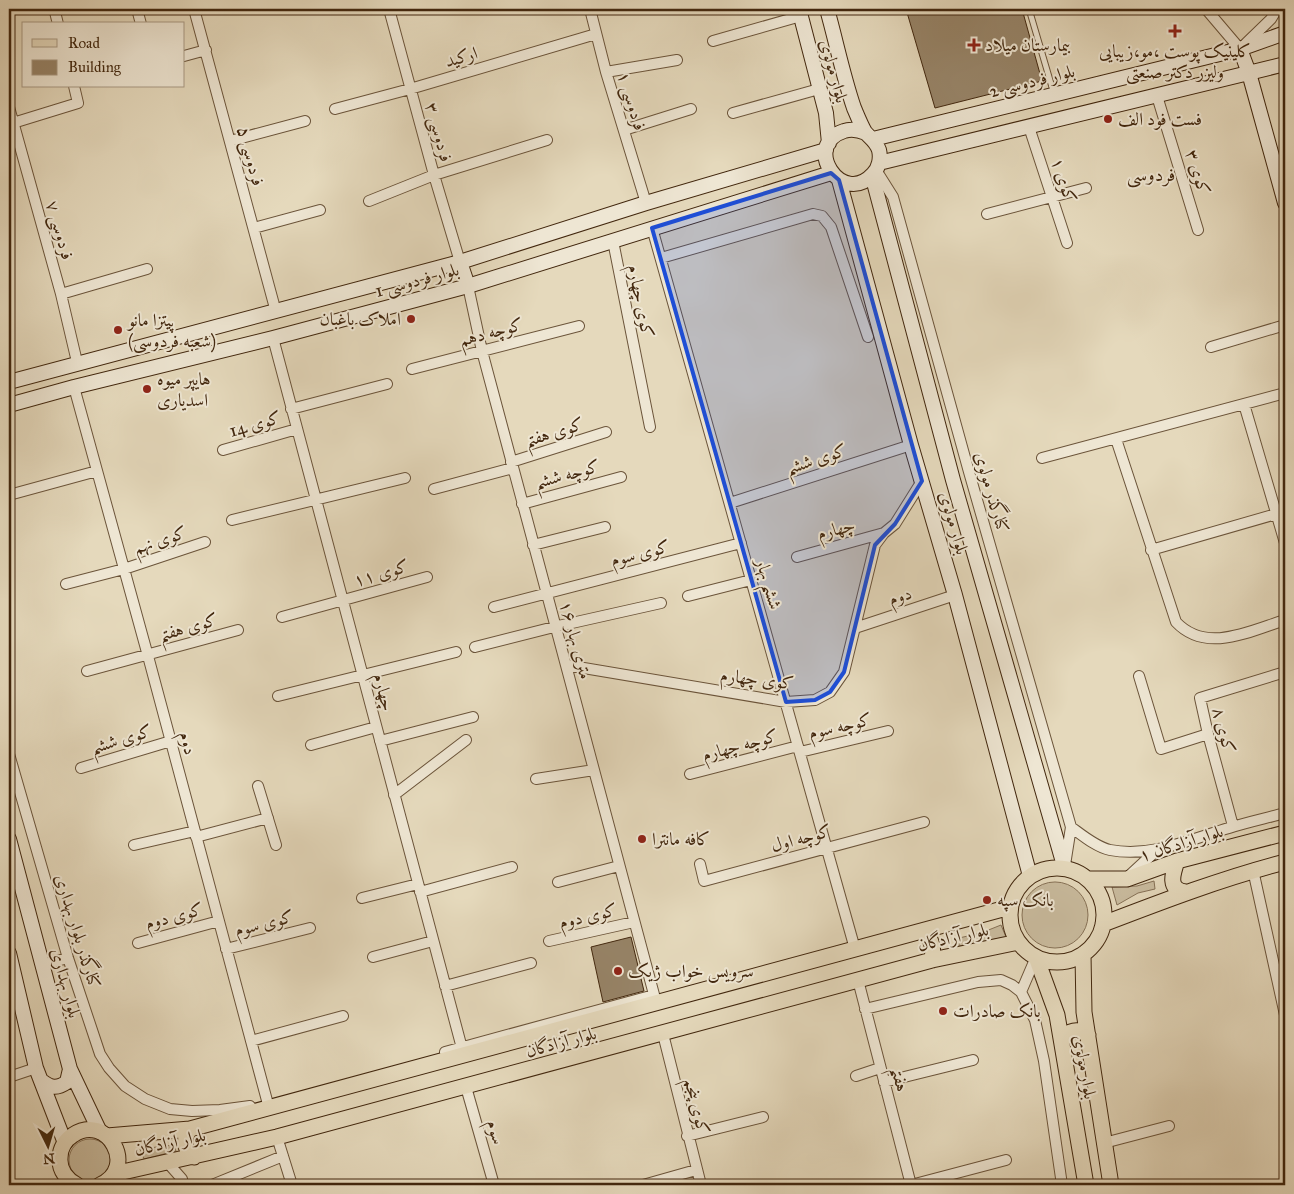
<svg xmlns="http://www.w3.org/2000/svg" width="1294" height="1194" font-family="'IM FELL Great Primer',Amiri,serif">
<rect width="100%" height="100%" fill="#e5d9bc"/>
<filter id="stains"><feTurbulence type="fractalNoise" baseFrequency=".004" numOctaves="4"/><feColorMatrix values="0 0 0 0 .2 0 0 0 0 .09 0 0 0 0 .02 0 0 0 .5 -.17"/></filter>
<radialGradient id="worn" r=".72"><stop offset=".6" stop-color="#630" stop-opacity="0"/><stop offset="1" stop-color="#630" stop-opacity=".3"/></radialGradient>
<path fill="#c9bb9e" stroke="#867156" d="M1154,881L1155,889L1138,893L1117,905L1112,887L1137,886Z
M1022 915a33 33 0 1 1 66 0a33 33 0 1 1-66 0Z
M1001,925L1006,937L959,946V938L981,933Z
M69 1160a21 21 0 1 1 42 0a21 21 0 1 1-42 0Z
M174,1145L176,1151L144,1159L140,1149Z"/>
<path fill="#978468" stroke="#42270e" d="M906,9H1022L1042,81L935,108Z
M631,937L644,991L603,1002L591,947Z"/>
<g fill="none" stroke-linecap="round" stroke-linejoin="round">
<defs>
<path id="lane" d="M1029,9L1054,94"/>
<path id="street" d="M137,9L141,24
M194,9L276,312
M389,9L434,175L460,262
M590,9L606,72L646,203
M1206,9L1240,49L1271,19L1277,9
M55,12L58,24
M713,41L801,16
M184,56L206,50
M606,72L677,60
M1157,96L1198,230
M9,107L61,294L77,362
M335,109L410,89L596,34
M733,113L819,89
M13,123L78,103L74,86
M1029,127L1067,243
M624,130L691,109
M230,141L305,121
M876,170L893,197L969,472L1071,827C1082,835 1096,847 1110,850C1151,858 1191,839 1229,828C1248,822 1267,818 1285,813
M369,201L434,175L547,140
M987,214L1086,188
M254,228L320,210
M652,228L855,949
M613,241L650,427
M661,258L813,214L822,216L831,227L868,337
M468,286L482,351L656,1002
M61,294L147,269
M273,338L463,1052
M1211,347L1285,325
M412,369L579,326
M74,387L148,656L269,1108
M1244,404L1285,543
M291,409L387,384
M1116,439L1176,622C1206,654 1250,631 1285,620
M223,450L297,429
M1042,458L1285,393
M511,462L606,432
M434,489L513,468
M9,495L97,471
M730,503L911,445
M522,504L621,477
M232,520L405,478
M533,545L605,527
M1151,550L1276,514
M797,557L884,533
M66,584L124,569L205,542
M688,596L751,580
M494,607L741,543
M282,617L427,577
M855,628L955,595
M475,647L554,627L661,603
M566,665L786,702L815,700L830,692L844,672L875,545L884,533L895,524L922,481
M87,671L238,630
M1139,676L1161,749L1208,734
M278,696L456,652
M380,741L473,717
M311,745L376,727
M800,752L888,731
M9,754L68,958L100,1054L109,1068L125,1086L145,1099L170,1109L192,1111L220,1110L250,1106
M81,768L171,741
M690,774L798,746
M536,779L594,770
M258,786L276,845
M394,795L466,740
M1233,826L1208,734L1200,698L1285,672
M196,837L268,818
M134,845L195,831
M700,864L704,881L924,822
M1065,865L1071,827
M1253,870L1285,1015
M1130,875L1157,850
M558,882L619,866
M420,892L512,867
M362,898L418,884
M549,941L634,922
M138,943L219,921
M226,949L310,928
M373,957L433,941
M42,965L68,958
M858,980L911,1185L1006,1160
M445,986L531,963
M1021,992L1036,957
M865,1009L978,982L1001,980L1012,985L1021,992L1035,1020L1044,1061L1062,1185
M663,1034L701,1185
M251,1041L343,1016
M445,1052L654,995
M856,1076L880,1068
M9,1077L36,1068
M884,1082L973,1060
M466,1087L494,1185
M687,1136L763,1117
M277,1137L292,1185
M1104,1143L1169,1126
M167,1162L182,1179L183,1185
M212,1185L283,1156
M643,1185L696,1170
M1281,1185L1285,1184"/>
<path id="secondary" d="M799,9L826,113L829,143
M827,9C836,41 843,76 854,108C857,115 861,125 865,132C870,138 876,141 879,150C881,158 879,168 873,174C842,208 801,145 844,131C852,128 859,130 866,133
M1240,49L1249,73L1285,203
M873,139L1240,49L1285,33
M879,163L1285,64
M872,175L953,480L1065,869
M839,180L911,445L955,595L1030,876
M460,262L468,286
M9,382L460,262L646,203L826,150
M9,405L74,387L273,338L468,286L831,173
M9,839L70,1069L100,1132
M9,953L36,1068L65,1143
M42,1081C51,1088 57,1089 67,1082L70,1069"/>
<path id="primary" d="M1177,861C1173,873 1167,889 1185,892
M1010 915a47 47 0 1 1 94 0a47 47 0 1 1-94 0Z
M1087,879H1127L1177,861L1285,833
M1103,924C1163,901 1223,878 1285,862
M925,931C932,941 934,948 932,960
M1083,954L1084,1012L1111,1185
M1036,957L1057,1015L1086,1185
M1062,1040C1068,1030 1078,1028 1088,1035
M190,1129C183,1140 183,1148 194,1157
M107,1136L190,1129L1010,907
M114,1174L277,1137L932,960L1018,942
M77,1185C67,1180 59,1170 60,1158C60,1149 65,1140 73,1135C107,1112 139,1168 100,1185"/>
</defs>
<use href="#lane" stroke="#6b543a" stroke-width="7"/>
<use href="#street" stroke="#6b543a" stroke-width="12"/>
<use href="#secondary" stroke="#42270e" stroke-width="16"/>
<use href="#primary" stroke="#42270e" stroke-width="17"/>
<use href="#lane" stroke="#eee6d3" stroke-width="5"/>
<use href="#street" stroke="#eee6d3" stroke-width="10"/>
<use href="#secondary" stroke="#eee6d3" stroke-width="14"/>
<use href="#primary" stroke="#e5d9bc" stroke-width="15"/>
</g>
<path fill="#1d4ed8" fill-opacity="0.2" stroke="#1d4ed8" stroke-width="4" stroke-linejoin="round" d="M831,173L839,180L922,481L895,524L875,545L844,672L830,692L815,700L786,702L652,228Z"/>
<g fill="#8f2418" stroke="#eee6d3" stroke-width="2">
<path d="M1172.5 23.5h5v5h5v5h-5v5h-5v-5h-5v-5h5z"/>
<path d="M971.5 37.5h5v5h5v5h-5v5h-5v-5h-5v-5h5z"/>
<circle cx="1108" cy="119" r="5"/>
<circle cx="411" cy="319" r="5"/>
<circle cx="118" cy="330" r="5"/>
<circle cx="147" cy="389" r="5"/>
<circle cx="642" cy="839" r="5"/>
<circle cx="987" cy="900" r="5"/>
<circle cx="618" cy="971" r="5"/>
<circle cx="943" cy="1011" r="5"/>
</g>
<g text-anchor="middle" dominant-baseline="central" stroke-width="4" stroke-linejoin="round" paint-order="stroke">
<g font-size="18" fill="#42270e" stroke="#eee6d3" text-anchor="start">
<text x="985" y="45">بیمارستان میلاد</text>
<text x="1175" y="51" text-anchor="middle">کلینیک پوست ،مو،زیبایی<tspan x="1175" dy="21">ولیزر دکتر صنعتی</tspan></text>
<text x="1118" y="119">فست فود الف</text>
<text x="401" y="319" text-anchor="end">املاک باغبان</text>
<text x="128" y="320">پیتزا مانو<tspan x="128" dy="21">(شعبه فردوسی)</tspan></text>
<text x="157" y="379">هایپر میوه<tspan x="157" dy="21">اسدیاری</tspan></text>
<text x="652" y="839">کافه مانترا</text>
<text x="997" y="900">بانک سپه</text>
<text x="628" y="971">سرویس خواب ژیک</text>
<text x="953" y="1011">بانک صادرات</text>
</g>
<g font-size="18" fill="#42270e" stroke="#eee6d3">
<text transform="translate(461 57) rotate(-17)">ارکید</text>
<text transform="translate(834 71) rotate(75)">بلوار مولوی</text>
<text transform="translate(1032 81) rotate(-14)">بلوار فردوسی 2</text>
<text transform="translate(632 101) rotate(73)">فردوسی ۱</text>
<text transform="translate(439 132) rotate(75)">فردوسی ۳</text>
<text transform="translate(251 156) rotate(75)">فردوسی ۵</text>
<text transform="translate(1198 172) rotate(73)">کوی ۳</text>
<text transform="translate(1064 180) rotate(72)">کوی ۱</text>
<text transform="translate(60 230) rotate(74)">فردوسی ۷</text>
<text transform="translate(417 280) rotate(-15)">بلوار فردوسی 1</text>
<text transform="translate(641 301) rotate(79)">کوی چهارم</text>
<text transform="translate(491 332) rotate(-15)">کوچه دهم</text>
<text transform="translate(255 424) rotate(-16)">کوی 14</text>
<text transform="translate(554 432) rotate(-17)">کوی هفتم</text>
<text transform="translate(816 459) rotate(-18)">کوی ششم</text>
<text transform="translate(567 474) rotate(-15)">کوچه ششم</text>
<text transform="translate(992 492) rotate(74)">کنارگذر مولوی</text>
<text transform="translate(954 523) rotate(74)">بلوار مولوی</text>
<text transform="translate(836 529) rotate(-15)">چهارم</text>
<text transform="translate(160 540) rotate(-18)">کوی نهم</text>
<text transform="translate(640 553) rotate(-14)">کوی سوم</text>
<text transform="translate(381 573) rotate(-16)">کوی ۱۱</text>
<text transform="translate(769 584) rotate(74)">ششم بهار</text>
<text transform="translate(900 596) rotate(-18)">دوم</text>
<text transform="translate(188 627) rotate(-16)">کوی هفتم</text>
<text transform="translate(576 640) rotate(75)">۱۶ متری بهار</text>
<text transform="translate(757 679) rotate(7)">کوی چهارم</text>
<text transform="translate(384 692) rotate(75)">چهارم</text>
<text transform="translate(840 726) rotate(-13)">کوچه سوم</text>
<text transform="translate(1224 730) rotate(76)">کوی ۸</text>
<text transform="translate(121 739) rotate(-16)">کوی ششم</text>
<text transform="translate(188 743) rotate(75)">دوم</text>
<text transform="translate(740 745) rotate(-15)">کوچه چهارم</text>
<text transform="translate(801 838) rotate(-15)">کوچه اول</text>
<text transform="translate(1181 843) rotate(-17)">بلوار آزادگان ۱</text>
<text transform="translate(174 916) rotate(-15)">کوی دوم</text>
<text transform="translate(588 916) rotate(-13)">کوی دوم</text>
<text transform="translate(264 923) rotate(-14)">کوی سوم</text>
<text transform="translate(78 931) rotate(73)">کنارگذر بلوار بهداری</text>
<text transform="translate(953 937) rotate(-13)">بلوار آزادگان</text>
<text transform="translate(66 983) rotate(75)">بلوار بهداری</text>
<text transform="translate(561 1042) rotate(-15)">بلوار آزادگان</text>
<text transform="translate(1085 1067) rotate(80)">بلوار مولوی</text>
<text transform="translate(900 1079) rotate(76)">هفتم</text>
<text transform="translate(697 1106) rotate(76)">کوی پنجم</text>
<text transform="translate(496 1132) rotate(74)">سوم</text>
<text transform="translate(170 1142) rotate(-12)">بلوار آزادگان</text>
</g>
<g font-size="19" fill="#42270e" stroke="#eee6d3">
<text x="1151" y="174">فردوسی</text>
</g>
</g>
<rect width="1294" height="1194" fill="none" stroke="#e5d9bc" stroke-width="30"/>
<rect x="10" y="10" width="1274" height="1174" fill="none" stroke="#42270e" stroke-width="2.5"/>
<rect x="15" y="15" width="1264" height="1164" fill="none" stroke="#42270e"/>
<rect x="22" y="22" width="162" height="65" fill="#eee6d3" stroke="#a99a84"/>
<rect x="32" y="39" width="25" height="8" fill="#e5d9bc" stroke="#a99a84"/>
<text x="68" y="48" font-size="15" fill="#42270e">Road</text>
<rect x="32" y="60" width="25" height="15" fill="#978468" stroke="#a99a84"/>
<text x="68" y="72" font-size="15" fill="#42270e">Building</text>
<g transform="translate(48 1146) rotate(175)" stroke="#eee6d3" stroke-width="4" paint-order="stroke">
<path d="M0-4L9 19L0 12L-9 19Z" fill="#42270e"/>
<text y="-8" font-size="14" font-weight="bold" text-anchor="middle" fill="#42270e">N</text>
</g>
<rect width="100%" height="100%" filter="url(#stains)"/>
<rect width="100%" height="100%" fill="url(#worn)"/>
</svg>
